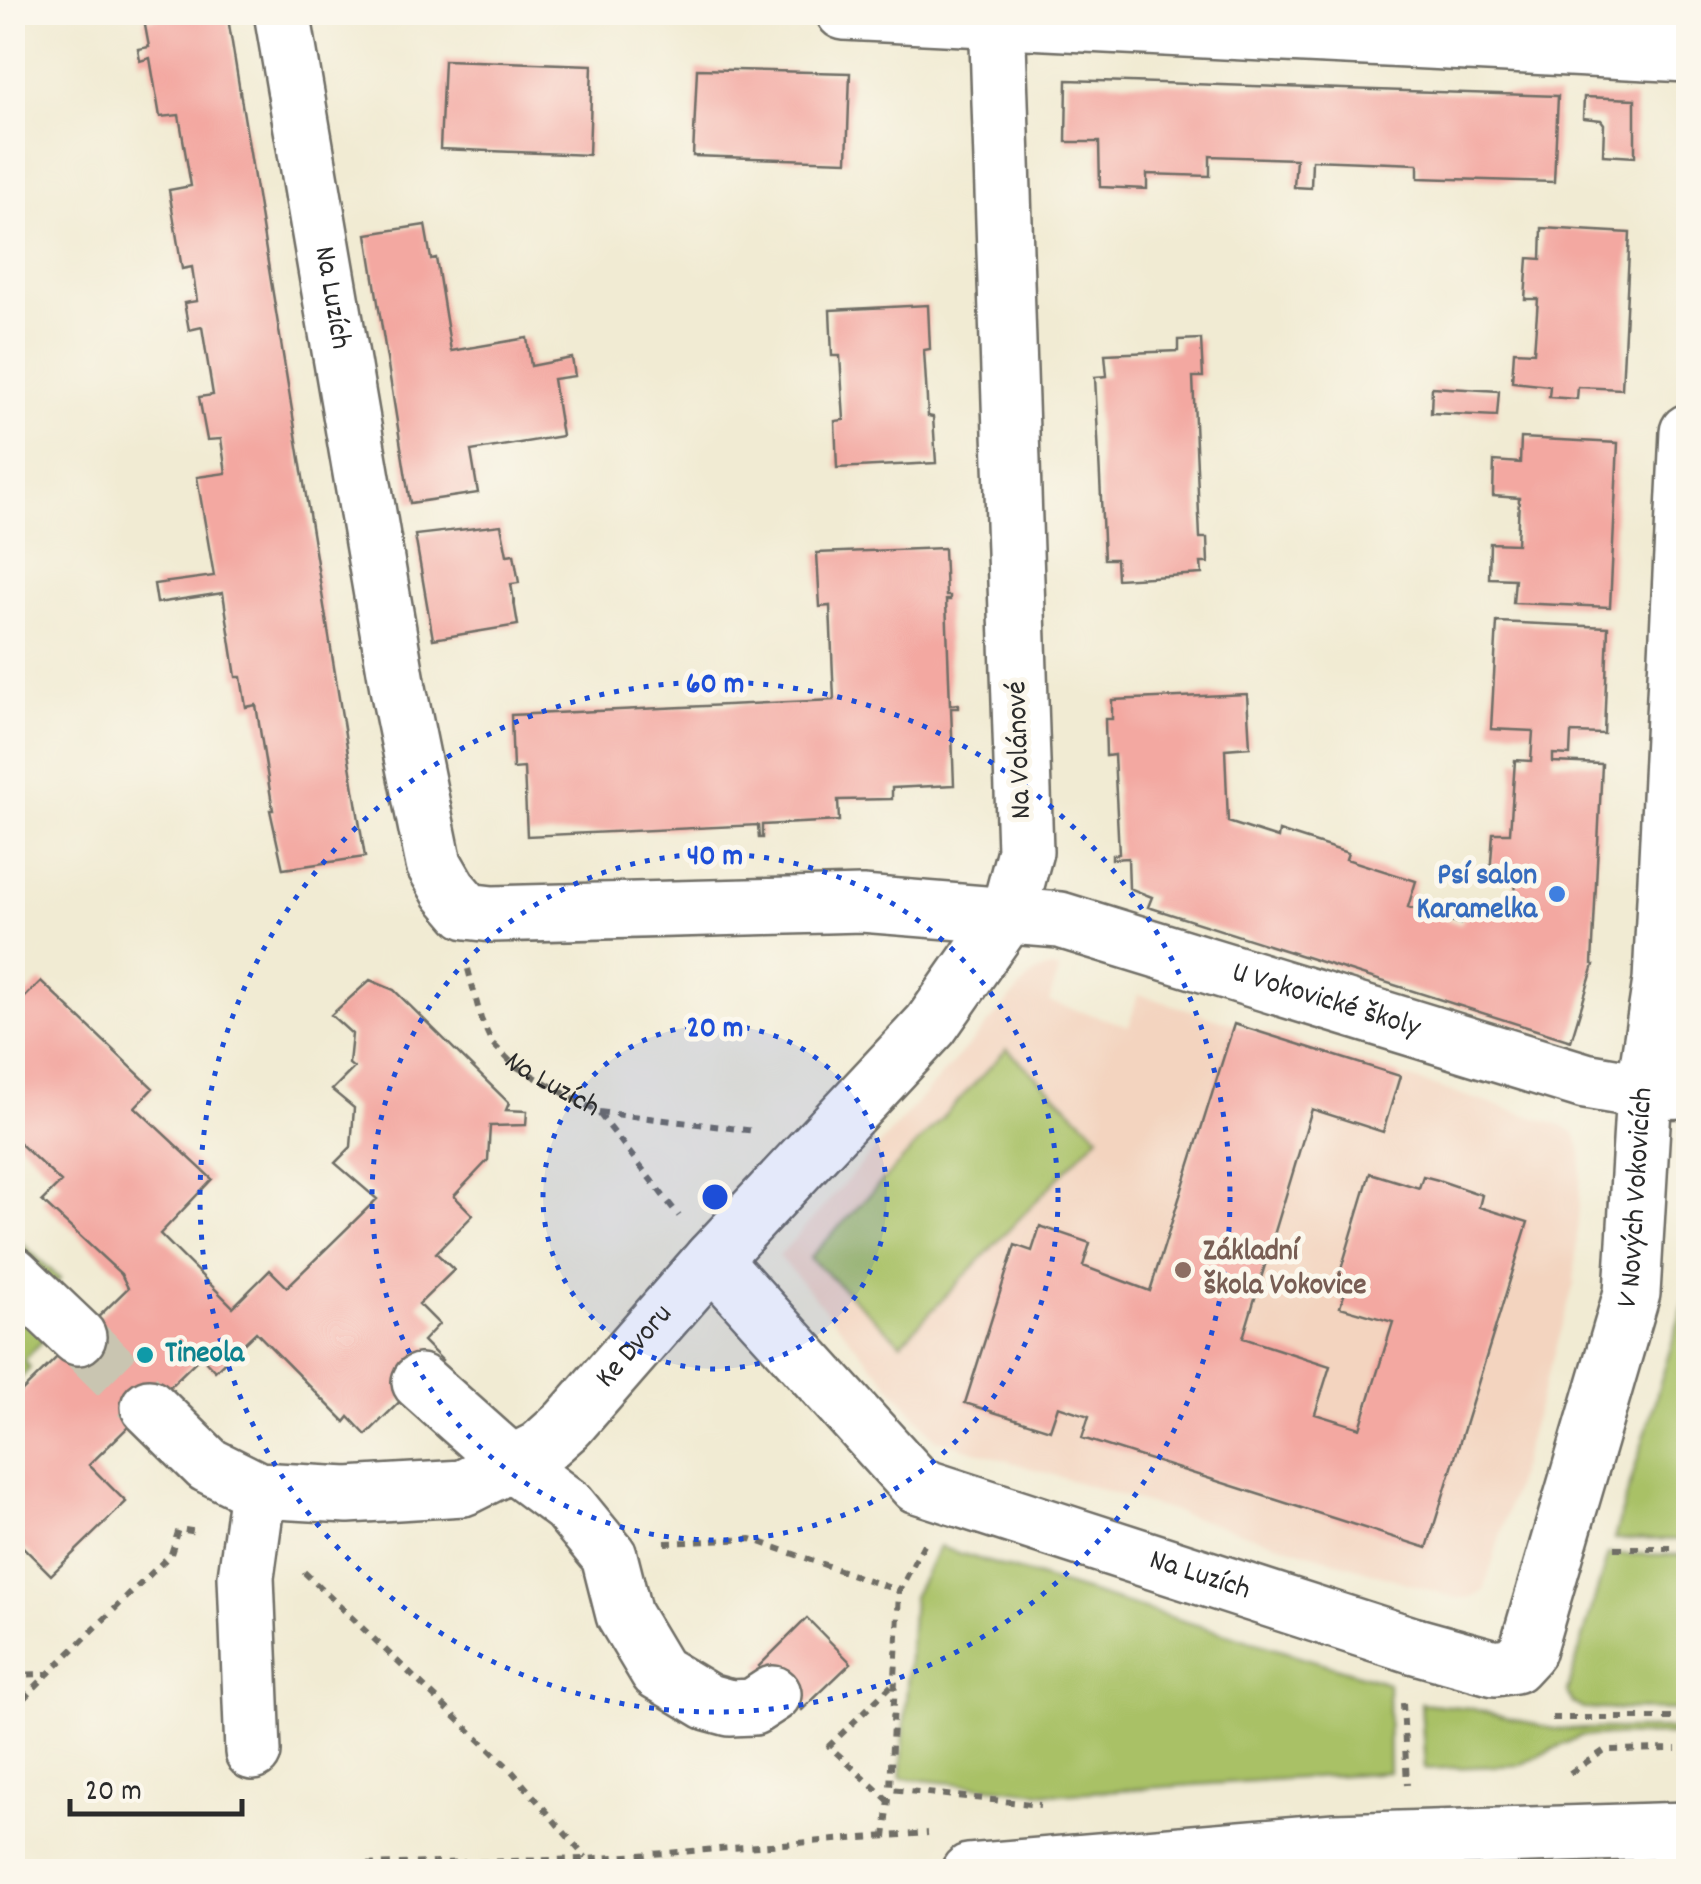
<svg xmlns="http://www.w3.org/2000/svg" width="1701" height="1884" font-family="Dekko,sans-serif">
<rect width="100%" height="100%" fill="#fbf7ec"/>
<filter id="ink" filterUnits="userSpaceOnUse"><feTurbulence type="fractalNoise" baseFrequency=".01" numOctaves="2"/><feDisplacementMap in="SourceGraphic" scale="20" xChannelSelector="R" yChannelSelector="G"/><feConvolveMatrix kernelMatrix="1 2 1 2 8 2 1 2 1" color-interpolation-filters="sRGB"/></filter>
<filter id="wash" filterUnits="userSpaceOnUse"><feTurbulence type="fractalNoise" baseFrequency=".0048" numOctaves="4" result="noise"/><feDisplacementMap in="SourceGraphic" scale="40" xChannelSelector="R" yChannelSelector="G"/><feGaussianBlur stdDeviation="2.25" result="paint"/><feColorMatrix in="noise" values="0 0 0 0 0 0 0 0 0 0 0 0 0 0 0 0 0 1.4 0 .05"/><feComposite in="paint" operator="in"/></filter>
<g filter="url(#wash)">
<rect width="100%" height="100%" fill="#f1ebd3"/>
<path fill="#f3d4bf" d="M1049,968L1059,969L1049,1002L1129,1026L1138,994L1565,1127L1575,1133L1582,1152L1574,1284L1484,1591L1471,1598H1456L936,1439L779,1256L1032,975Z"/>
<path fill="#a9c166" stroke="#6a7648" stroke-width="2.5" d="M1007,1049L1099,1135L901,1343L810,1258Z
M12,1234L60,1279L54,1286L76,1306L24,1360L30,1368L13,1386Z
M1688,1289V1540L1614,1539Z
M939,1547L1388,1683L1389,1772L1060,1794L901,1778L913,1597Z
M1608,1554L1688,1555V1710L1583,1709L1573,1703L1567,1692Z
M1421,1703L1469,1708L1555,1729H1688V1764L1676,1763L1675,1735L1581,1736L1520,1765L1425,1769Z"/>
<g id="blocks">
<path fill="#f3a8a1" d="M191,12H227L365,857L283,869L270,810H273L256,705L246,707L241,677H236L223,593L157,603L154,584L214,576L197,477L226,473L221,439L207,440L199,397L213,395L202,327L189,330L184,303L197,301L192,267L182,269L169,190L191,186L179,115L160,117L150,58L140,61L138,49L149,47L144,20Z
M444,60L592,65L589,155L440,149Z
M697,69L850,73L847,161L693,156Z
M1067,80L1558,96L1554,182L1418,178V164L1312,160L1311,188L1294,187L1296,159L1210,156V176L1147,174V189L1100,187L1099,142H1066Z
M1584,97L1635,99V157L1603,155L1604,124L1601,120L1583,118Z
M425,225L431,259L436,258L451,351L527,338L531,366L572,358L575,376L553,379L562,436L471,451L478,493L410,503L367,234Z
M1542,228L1630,233L1622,389L1578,387L1577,399L1549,397L1550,386L1512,382L1514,351L1534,352L1538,299H1525L1528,258L1541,259Z
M928,305L930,349L924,350L928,416L933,417L936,463L837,468L835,421L844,420L840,356H832L830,310Z
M1201,339L1203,377H1193L1200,538H1207L1208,563H1201L1202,574L1117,579L1116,559H1104L1095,377L1107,376L1105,354L1178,351V340Z
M1432,387L1499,391L1497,416L1431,413Z
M1521,438L1618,443L1610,607L1513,603L1515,579L1489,578L1490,543L1517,544L1519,498L1493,496L1494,461L1520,463Z
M501,525L507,555L514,554L519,583L511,584L518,625L433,639L415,535Z
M944,548L946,596H950V600H946L950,705L958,704V708H951L954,785L892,788V799L838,800L839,821L762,825V838H759L758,825L527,836L524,768L513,769L511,715L834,700L830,606L820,607L817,553Z
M1497,622L1608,627L1604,734L1571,733L1570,755L1553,754V762L1602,764L1592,964L1594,965L1571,1041L1148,907L1152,897L1129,888L1128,858L1112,859V855L1119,854L1114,755L1106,756L1105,719H1112V700L1247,694L1250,747L1225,749L1228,822L1278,838L1279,831L1348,853L1346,859L1416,881L1408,907L1460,924L1473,903L1514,917L1516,878L1490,876L1493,833H1510L1515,760L1531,761L1533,731L1491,729Z
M370,980L394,990L509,1103L506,1110L527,1111L526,1125L490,1126L488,1160L454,1196L473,1215L436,1253L454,1270L419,1304L439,1324L423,1341L442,1360L366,1435L349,1417L345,1422L256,1332L215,1371L201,1356L89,1465L126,1502L51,1575L18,1542L12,1548V1401L128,1288L121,1274L42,1201L61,1182L12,1136V988L24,998L41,981L153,1088L135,1107L212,1179L160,1234L233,1307L270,1270L287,1287L377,1199L335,1163L351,1147L354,1108L332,1090L354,1068L349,1064L352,1034L331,1015Z
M1234,1024L1400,1076L1383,1132L1312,1109L1243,1338L1330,1366L1315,1414L1360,1428L1393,1322L1340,1307L1349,1280L1339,1276L1370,1173L1419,1188L1423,1176L1438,1180L1482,1195L1479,1207L1528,1222L1427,1548L1082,1438L1089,1416L1058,1406L1050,1430L965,1403L1015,1245L1032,1251L1040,1226L1090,1243L1083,1266L1150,1291Z
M807,1618L851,1663L802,1710L759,1666Z"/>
</g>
</g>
<g filter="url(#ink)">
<use href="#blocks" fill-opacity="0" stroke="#706e66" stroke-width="2.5"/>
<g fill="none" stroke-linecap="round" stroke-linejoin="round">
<path stroke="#c9c5b1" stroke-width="55" stroke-dasharray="55 28" stroke-linecap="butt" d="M78,1337L149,1407"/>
<defs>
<g id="minor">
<path id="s2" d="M282,12L398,688L434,864L449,890L467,911L492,914L862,904L1060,920L1585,1081L1644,1091L1688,1090"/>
<path d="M844,12L1688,54"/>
<path id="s3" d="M712,1259L917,1485L1412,1645L1495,1668L1514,1665L1527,1651L1632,1293L1644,1091L1661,981L1688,432"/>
<path d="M12,1274L78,1337"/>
<path d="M420,1382L512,1464L568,1506L609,1556L624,1615L658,1672L708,1702L730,1708L753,1707L773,1694"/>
<path id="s4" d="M149,1407L208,1465L258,1490L348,1495L463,1488L540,1449L568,1424L712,1259L931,1025L1008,915L1025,851L997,12"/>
<path d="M253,1752L246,1577L258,1490"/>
</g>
<path id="major" d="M969,1872L1335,1841L1688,1830"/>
</defs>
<use href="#minor" stroke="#706e66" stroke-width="60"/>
<use href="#major" stroke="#706e66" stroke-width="60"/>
<g stroke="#706e66" stroke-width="6" stroke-dasharray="8 8" stroke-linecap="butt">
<path id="s1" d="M468,969L481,1019L492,1043L515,1066L598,1112L679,1216"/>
<path d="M599,1112L755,1131"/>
<path d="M665,1543L751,1539L899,1591"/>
<path d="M924,1544L899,1591L890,1789L1040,1805"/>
<path d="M1615,1548H1688"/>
<path d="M304,1572L511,1770L586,1858"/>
<path d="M12,1675L48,1674L171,1554L179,1529L198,1532"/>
<path d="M1403,1703L1407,1785"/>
<path d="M12,1710L47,1675"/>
<path d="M1552,1718H1688"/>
<path d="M1570,1773L1605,1750L1676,1749"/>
<path d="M889,1801L829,1746L895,1682"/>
<path d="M885,1838L889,1799"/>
<path d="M95,1872L587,1859L928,1833"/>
</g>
<use href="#minor" stroke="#fff" stroke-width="55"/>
<use href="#major" stroke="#fff" stroke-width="55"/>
</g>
</g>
<circle cx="715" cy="1197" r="172" fill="#1d4ed8" fill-opacity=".12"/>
<g fill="none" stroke="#1d4ed8" stroke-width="5" stroke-dasharray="5 10">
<circle cx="715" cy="1197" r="172"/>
<circle cx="715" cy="1197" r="343"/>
<circle cx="715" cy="1197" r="515"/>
</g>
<circle fill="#3f7fe0" stroke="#fbf7ec" stroke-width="4" cx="1557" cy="894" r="10"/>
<circle fill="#8d6e63" stroke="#fbf7ec" stroke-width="4" cx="1183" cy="1270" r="10"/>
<circle fill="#0f9aa8" stroke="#fbf7ec" stroke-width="4" cx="145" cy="1355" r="10"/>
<g text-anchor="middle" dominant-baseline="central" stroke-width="10" stroke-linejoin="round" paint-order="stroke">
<g font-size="30" fill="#2b2b2b" stroke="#fbf7ec">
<text stroke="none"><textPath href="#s2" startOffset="290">Na Luzích</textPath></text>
<text transform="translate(1021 750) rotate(-92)">Na Volánové</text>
<text stroke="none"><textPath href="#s2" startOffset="1795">U Vokovické školy</textPath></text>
<text stroke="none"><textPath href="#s1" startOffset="152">Na Luzích</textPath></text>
<text stroke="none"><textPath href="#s3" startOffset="1418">V Nových Vokovicích</textPath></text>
<text stroke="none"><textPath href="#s4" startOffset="570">Ke Dvoru</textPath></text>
<text stroke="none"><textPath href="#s3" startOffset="602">Na Luzích</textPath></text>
</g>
<g font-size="30" font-weight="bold" fill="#366cbe" stroke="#fbf7ec" text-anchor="end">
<text x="1537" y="877">Psí salon<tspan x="1537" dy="34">Karamelka</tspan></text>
</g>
<g font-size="30" font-weight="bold" fill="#785e54" stroke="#fbf7ec" text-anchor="start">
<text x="1203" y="1253">Základní<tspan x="1203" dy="34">škola Vokovice</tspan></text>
</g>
<g font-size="30" font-weight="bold" fill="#0d838f" stroke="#fbf7ec" text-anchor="start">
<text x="165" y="1355">Tineola</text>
</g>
</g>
<circle cx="715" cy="1197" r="15" fill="#1d4ed8" stroke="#fbf7ec" stroke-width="5"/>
<g font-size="30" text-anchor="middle" font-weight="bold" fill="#1d4ed8" stroke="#fbf7ec" stroke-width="10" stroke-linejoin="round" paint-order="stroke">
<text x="715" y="692">60 m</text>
<text x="715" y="864">40 m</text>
<text x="715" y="1036">20 m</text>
</g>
<rect width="1701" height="1884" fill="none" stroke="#fbf7ec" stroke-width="50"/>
<path d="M70 1799v15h172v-15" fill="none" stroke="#2b2b2b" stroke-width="5"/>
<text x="85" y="1799" font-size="30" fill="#2b2b2b" stroke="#fbf7ec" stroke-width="8" paint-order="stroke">20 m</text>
</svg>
